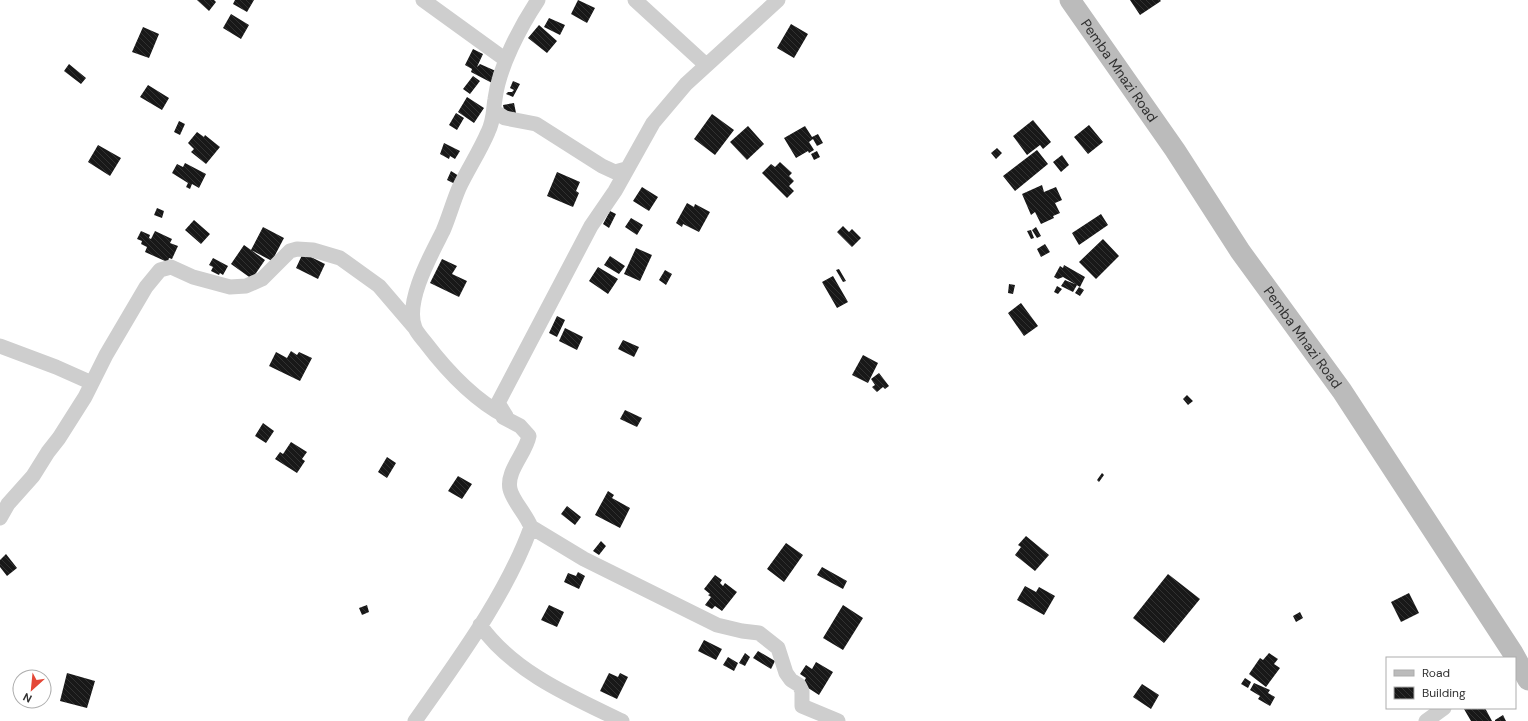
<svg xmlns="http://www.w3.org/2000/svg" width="1528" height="721" font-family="'DM Sans',sans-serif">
<defs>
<pattern id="building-back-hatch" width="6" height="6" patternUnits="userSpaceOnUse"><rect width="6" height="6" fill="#181818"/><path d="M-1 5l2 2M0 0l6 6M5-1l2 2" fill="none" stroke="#313131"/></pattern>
</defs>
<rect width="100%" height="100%" fill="#fff"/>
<path fill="url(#building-back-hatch)" d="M197,0H214L216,2L209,11Z
M235,0H254L247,12L233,4Z
M578,0L595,8L587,23L571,14Z
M1130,0H1160L1161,1L1140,15Z
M231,14L249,25L241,39L223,28Z
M549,18L565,25L560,35L544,27Z
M791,24L808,34L794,58L777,48Z
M539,25L557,41L547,53L528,38Z
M143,27L159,34L149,58L132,52Z
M473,49L483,54L477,67L480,64L498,72L492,83L471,72L472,69L465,65Z
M69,64L86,78L81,84L64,71Z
M473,76L480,81L470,94L463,89Z
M513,81L520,84L513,97L506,94L508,92H512L514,90L510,88Z
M148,85L169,98L162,110L140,97Z
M467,97L484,108L474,123L458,112Z
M514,103L516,113L505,115L503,105Z
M456,113L464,118L457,130L449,125Z
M712,114L734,130L715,155L694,139Z
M1033,120L1051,142L1043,149L1040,145L1027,155L1013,136Z
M179,121L185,124L180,135L174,132Z
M1089,125L1103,142L1088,154L1074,137Z
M748,126L764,144L747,160L730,142Z
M805,126L812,137L818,134L823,143L817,146L813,139L809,142L814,150L809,153L808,151L796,158L784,138Z
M197,132L204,137L205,135L220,147L206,164L191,152L194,149L188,143Z
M444,143L460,151L455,159L450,156L449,159L440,154Z
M98,145L121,158L110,176L88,162Z
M997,148L1002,153L996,159L991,153Z
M1037,150L1048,164L1015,191L1003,176Z
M817,151L820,157L814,160L811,154Z
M1062,155L1069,165L1061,172L1053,162Z
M780,162L792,173L789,176L794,181L789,186L794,191L787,198L762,173L771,164L775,167Z
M185,163L206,174L199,188L192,184L190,189L186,187L188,183L172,173L177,164L183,167Z
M451,171L459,176L455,184L447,180Z
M557,172L580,182L576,191L579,193L573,207L547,196Z
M1042,185L1044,192L1056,187L1062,200L1055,203L1060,213L1053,216L1054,218L1041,224L1035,212L1031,215L1022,194Z
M642,187L658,197L649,211L633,201Z
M687,203L694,207L695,204L710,212L699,232L683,224L682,227L676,223Z
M157,208L164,211L162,218L154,215Z
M610,211L616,214L609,228L603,224Z
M1101,214L1108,225L1079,245L1072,233Z
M631,218L643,225L637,235L625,227Z
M194,220L210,234L201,244L185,230Z
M843,226L849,232L852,229L861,238L852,247L837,232Z
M263,227L284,238L272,261L251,250Z
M1036,227L1041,236L1037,238L1032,230Z
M1031,230L1034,238L1031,239L1027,231Z
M141,231L150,235L149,238L151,239L155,231L172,239L170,243L178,246L172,259L169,258L168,262L165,261L145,252L147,247L141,244L142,241L137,239Z
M1103,239L1119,256L1096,279L1079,262Z
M1045,244L1050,252L1041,257L1037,249Z
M244,245L265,260L252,279L231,264Z
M636,248L652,255L640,281L624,274Z
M303,253L325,264L318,279L296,268Z
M610,256L625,266L619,274L604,265Z
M213,258L228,266L223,275L220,273L219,275L211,271L213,267L209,265Z
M442,259L457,266L452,274L467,281L459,297L430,283Z
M1064,265L1085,277L1080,287L1063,277L1058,279L1054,277L1060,266L1063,268Z
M598,267L618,279L608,294L589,281Z
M839,269L846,281L843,282L836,270Z
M665,270L672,274L666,285L659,280Z
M833,276L848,302L837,308L822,282Z
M1065,280L1077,285L1073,292L1061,286Z
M1009,284L1015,285L1013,294L1008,293Z
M1057,286L1062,289L1058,294L1054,292Z
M1079,287L1084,290L1080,296L1075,293Z
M1021,303L1038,326L1024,336L1008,313Z
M557,316L565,320L557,337L549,333Z
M565,328L583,337L577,350L559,341Z
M623,340L639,347L634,357L618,349Z
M291,351L297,355L299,352L312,358L300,381L269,366L276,352L287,358Z
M863,355L878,363L868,383L852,375Z
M879,373L889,386L885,389L883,387L877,392L872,387L875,385L871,379Z
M1187,395L1193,401L1188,405L1183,399Z
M625,410L642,418L637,427L620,419Z
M263,423L274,431L266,443L255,436Z
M291,442L307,452L302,459L305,461L297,473L275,459L280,452L283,454Z
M387,457L396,463L387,478L378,472Z
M1102,473L1104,475L1099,482L1097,480Z
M458,476L472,484L462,499L448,491Z
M608,491L614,495L612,498L630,508L620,528L595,515Z
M567,506L581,517L575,525L561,514Z
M1026,536L1049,555L1035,571L1015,555L1021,547L1018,545Z
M601,541L606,546L599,555L593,551Z
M786,543L803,555L784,582L767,569Z
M6,554L17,568L7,576L0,567V560Z
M822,567L847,581L843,589L817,575Z
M578,572L585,576L579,589L564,582L568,573L576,576Z
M1168,574L1200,599L1164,643L1133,618Z
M715,575L722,580L720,583L723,586L725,583L737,592L722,611L715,606L712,609L705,605L711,597L708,595L710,594L704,589Z
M1025,586L1036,592L1039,587L1055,596L1044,615L1017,600Z
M1409,593L1419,613L1401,622L1391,602Z
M367,605L369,612L362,615L359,608Z
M549,605L564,612L557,627L541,620Z
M843,605L863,618L843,650L823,638Z
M1300,612L1303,618L1296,622L1293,616Z
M704,640L722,649L716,660L698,651Z
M758,651L775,661L771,669L753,658Z
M745,653L750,657L745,666L739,663Z
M1269,653L1278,659L1274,664L1280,668L1266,687L1249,674L1260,658L1263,660Z
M728,657L738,663L734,671L723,665Z
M816,662L833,672L819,695L802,684L806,678L800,674L806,665L812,669Z
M67,673L95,681L87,708L60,701Z
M609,673L618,677L620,673L628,677L617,699L600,691Z
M1245,678L1251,682L1248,688L1241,684Z
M1254,683L1270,690L1268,693L1275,697L1270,706L1258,699L1260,696L1250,690Z
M1142,684L1159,695L1151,709L1133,697Z
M1466,708H1485L1492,721H1471L1464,709Z
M1503,715L1506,721H1495V720Z"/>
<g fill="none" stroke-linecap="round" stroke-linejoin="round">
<path stroke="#cecece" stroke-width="15" d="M423,0L506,60
M635,0L706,65
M495,112L505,118L536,124L602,166L615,172L626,169
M0,346L56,367L92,383
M505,416C473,399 447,371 425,342C422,338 417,333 415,328C404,302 432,253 443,231C449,217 453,202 459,188C468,169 480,151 488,132C494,120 493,111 495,99C499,67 520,27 538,0
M0,518L8,504L33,476L48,452L59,438L85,397L106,355L146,287L160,270L171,267L193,277L230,287L246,286L262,279L290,251L297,249L313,250L340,258L379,286L415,328
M531,527L584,559L717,625L742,631L759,633L778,648L786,673L791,680L799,685L802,691V706L838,721
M480,625C513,672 572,697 622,721
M415,721C457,661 506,596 531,527C526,514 512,500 510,489C506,471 526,453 529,436L520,426L503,417L506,416L498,403L591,226L615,191L653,123L686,84L778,0
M1426,721L1444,708"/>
<path stroke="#bbb" stroke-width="21" id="s1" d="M1070,0L1175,150L1240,251L1342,391L1513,653L1528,680"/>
</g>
<g text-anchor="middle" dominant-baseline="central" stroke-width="4" stroke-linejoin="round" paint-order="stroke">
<g font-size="14" fill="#313131" stroke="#fff">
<text stroke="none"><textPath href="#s1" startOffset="86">Pemba Mnazi Road</textPath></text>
<text stroke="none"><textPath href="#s1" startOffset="410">Pemba Mnazi Road</textPath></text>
</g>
</g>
<rect x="1386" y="657" width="130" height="52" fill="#ffffff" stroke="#adadad"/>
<rect x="1394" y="670" width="20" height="6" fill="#bbbbbb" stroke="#adadad"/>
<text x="1422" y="677" font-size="12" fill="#313131">Road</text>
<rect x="1394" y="687" width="20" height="12" fill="url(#building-back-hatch)" stroke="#adadad"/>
<text x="1422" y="697" font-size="12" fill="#313131">Building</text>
<g transform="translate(32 689) rotate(207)"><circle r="19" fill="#ffffff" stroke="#adadad"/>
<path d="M0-3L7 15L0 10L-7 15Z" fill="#e44737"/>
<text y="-6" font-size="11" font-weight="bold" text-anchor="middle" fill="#313131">N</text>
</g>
</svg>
